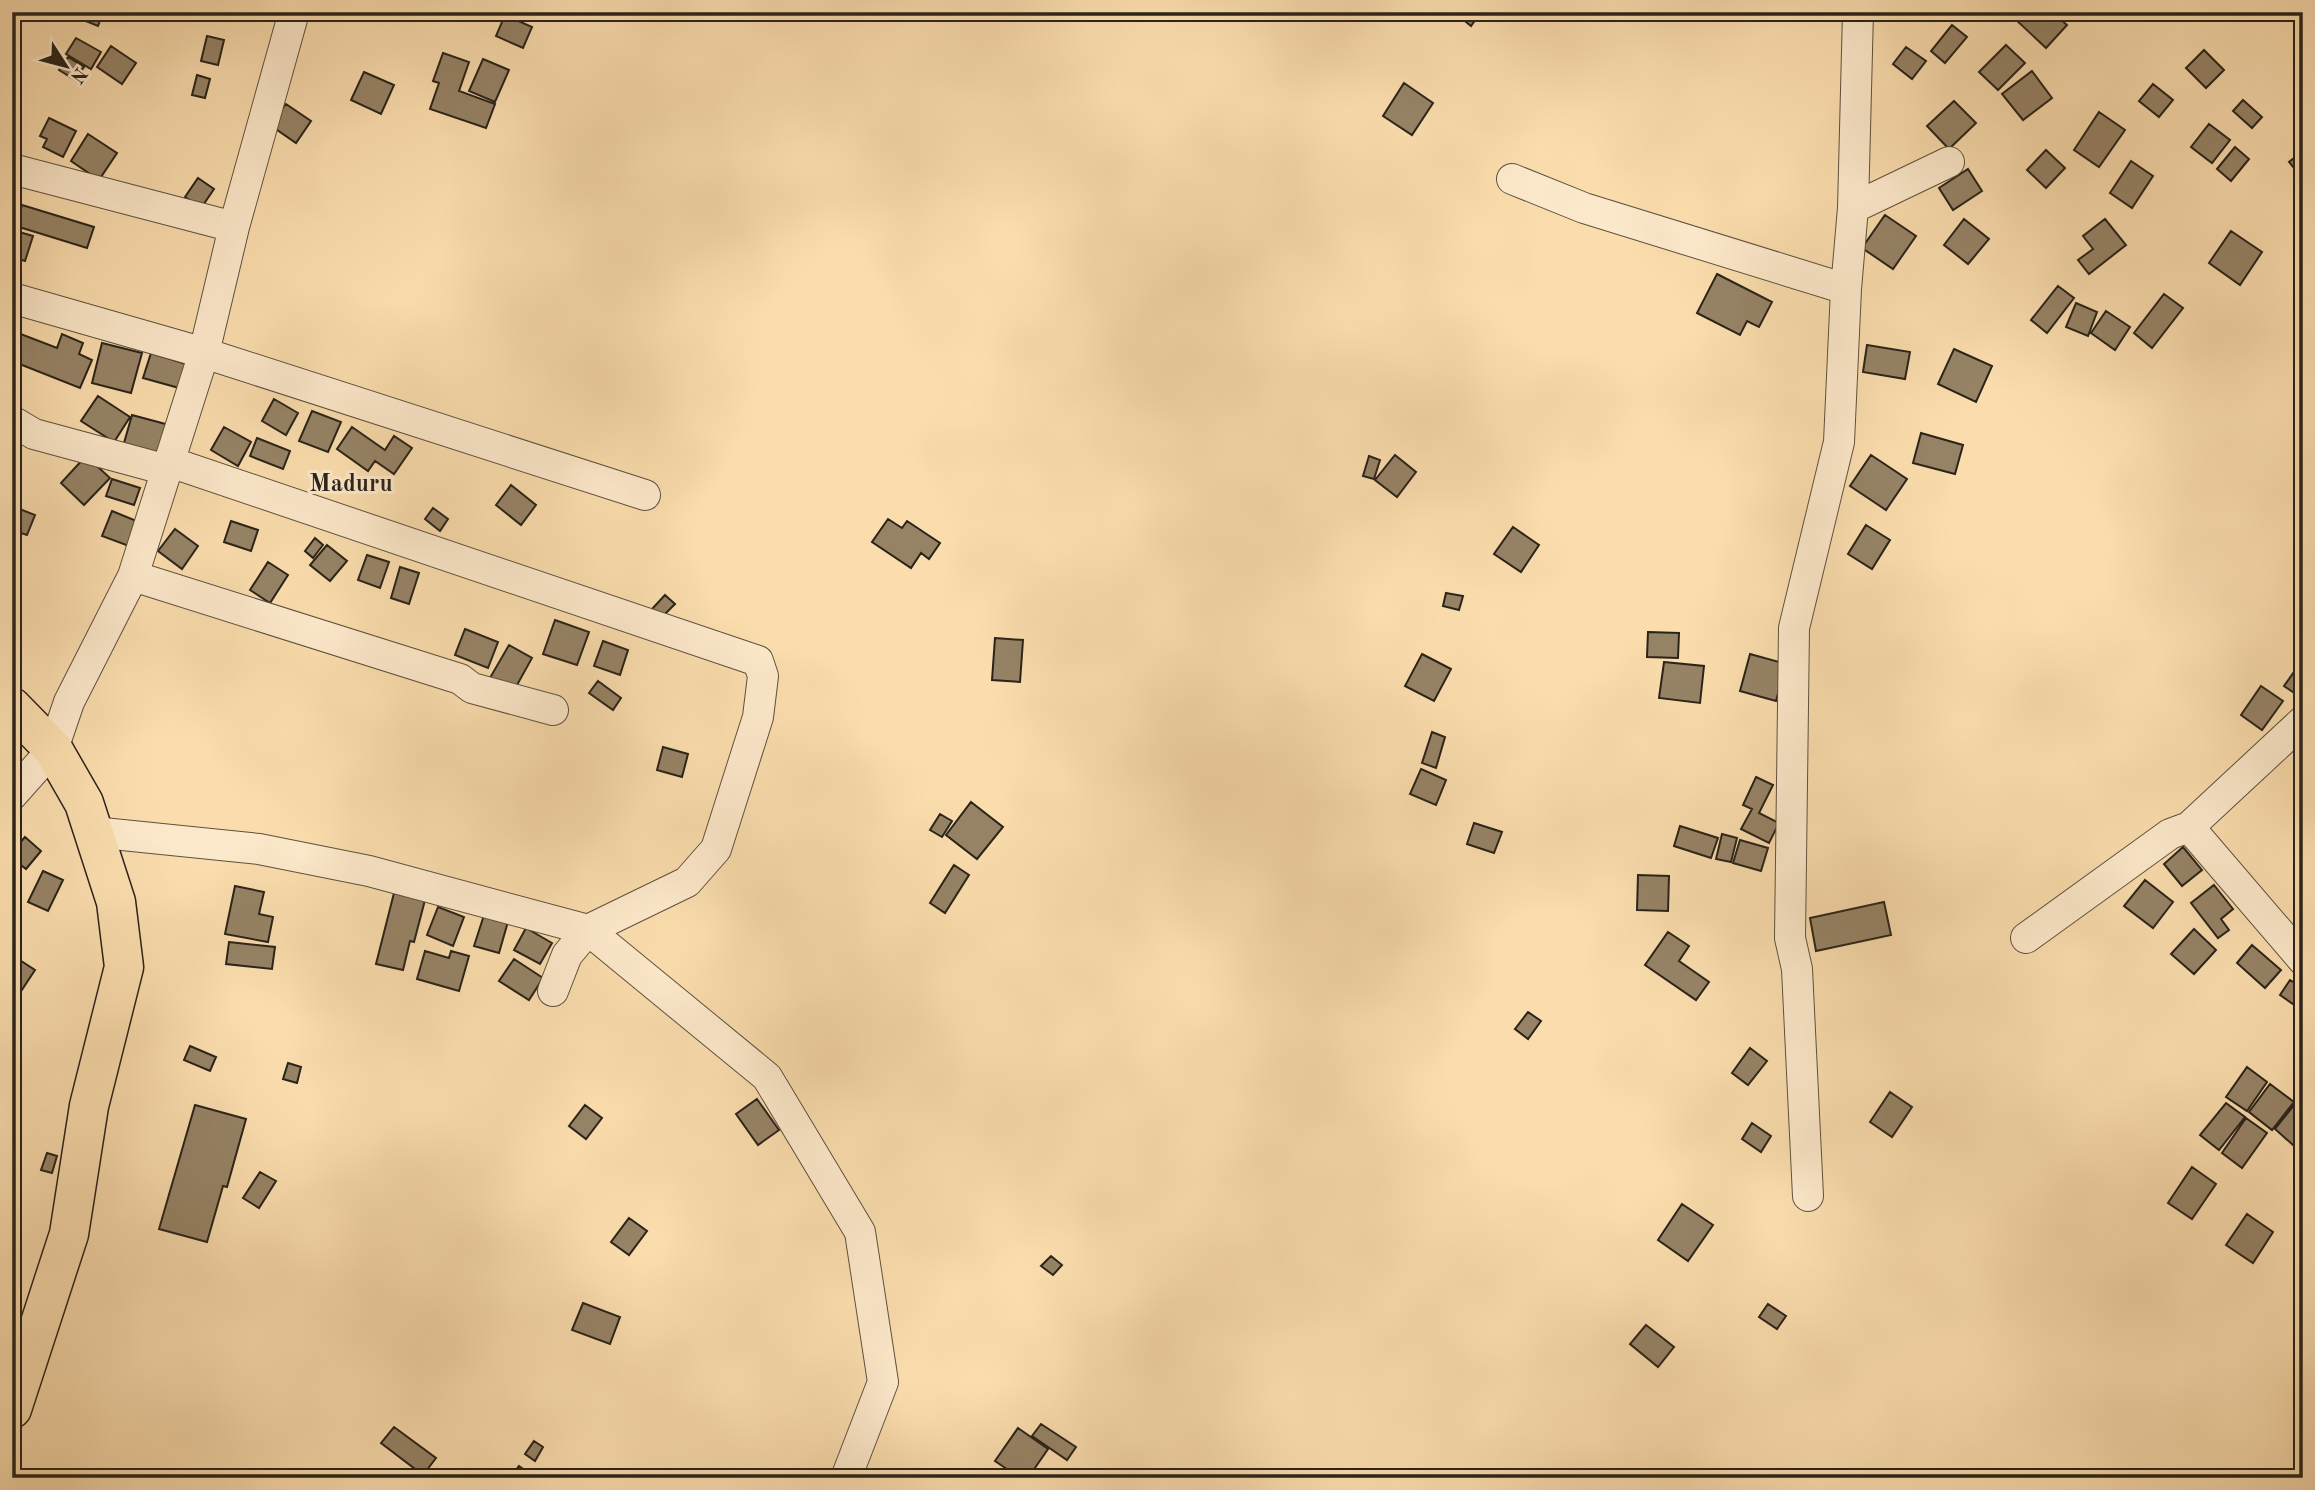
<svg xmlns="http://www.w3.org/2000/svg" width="2315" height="1490" font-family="'Old Standard TT',serif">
<rect width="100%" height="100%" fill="#fadcad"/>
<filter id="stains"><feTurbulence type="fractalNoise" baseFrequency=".00286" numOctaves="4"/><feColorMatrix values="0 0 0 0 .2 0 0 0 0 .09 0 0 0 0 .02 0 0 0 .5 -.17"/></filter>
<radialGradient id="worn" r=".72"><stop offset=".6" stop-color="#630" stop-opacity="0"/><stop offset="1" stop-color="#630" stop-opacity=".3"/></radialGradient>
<path fill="#968366" stroke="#2a2319" stroke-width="2" d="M86,12H103L98,26L83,20Z
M1454,12H1481L1471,26Z
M2020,12H2052L2067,25L2046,48L2014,18Z
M505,15L532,27L523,48L496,36Z
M1952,25L1967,37L1945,63L1931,51Z
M207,36L224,40L218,65L201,61Z
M76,38L101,52L91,69L66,54Z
M2006,45L2025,63L1998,90L1979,72Z
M111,46L136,63L122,84L97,67Z
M1906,47L1926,61L1912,79L1893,64Z
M2204,50L2224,70L2206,88L2186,68Z
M443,53L469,62L459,91L495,104L486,128L430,109L439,83L433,81Z
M68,57L84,67L75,80L59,70Z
M483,59L509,70L495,102L469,91Z
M2032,71L2052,98L2023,120L2002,94Z
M364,72L394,85L381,114L351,100Z
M197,75L210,79L205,98L192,95Z
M1404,83L1433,103L1412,135L1383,116Z
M2153,84L2173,100L2159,117L2139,101Z
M2243,100L2262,117L2252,128L2233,111Z
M1954,101L1976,123L1949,149L1927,126Z
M286,104L311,121L296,143L270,125Z
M2099,112L2125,130L2099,167L2074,150Z
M49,118L76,131L63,157L43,147L47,139L40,136Z
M2209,124L2230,140L2212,163L2191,147Z
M88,134L117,153L99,180L71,161Z
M2235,147L2249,159L2231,181L2217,169Z
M2046,150L2065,168L2046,188L2027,170Z
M2303,151V179L2289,162Z
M2131,161L2153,176L2132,208L2110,193Z
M1968,169L1982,191L1953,210L1939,188Z
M198,178L214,189L201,208L185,197Z
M22,205L94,227L87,248L16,226Z
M1885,215L1916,236L1893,269L1862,248Z
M1964,219L1989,239L1968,264L1944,245Z
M2105,219L2126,245L2089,274L2078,260L2093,249L2083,236Z
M12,230L33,236L25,261L12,257Z
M2231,231L2262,252L2240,285L2209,263Z
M1717,274L1772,302L1759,327L1747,321L1740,335L1697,313Z
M2058,286L2074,298L2047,333L2031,320Z
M2164,294L2183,308L2152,348L2134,333Z
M2076,303L2097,312L2088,336L2066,327Z
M2106,311L2130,327L2115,350L2091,333Z
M18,333L57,348L62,334L83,343L79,354L92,360L80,388L12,361V349Z
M102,343L142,353L131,393L92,383Z
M1867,345L1910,352L1905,379L1863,372Z
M1954,349L1992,366L1976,402L1938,384Z
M151,353L186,364L179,388L143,378Z
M98,396L130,417L114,442L81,421Z
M274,399L298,413L286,435L262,421Z
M312,411L341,422L328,452L299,441Z
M132,415L173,426L163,461L122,450Z
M224,427L251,442L238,466L211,450Z
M352,427L385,450L394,436L412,448L394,474L375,461L368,471L337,449Z
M1921,433L1963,445L1955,474L1913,463Z
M257,438L290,451L283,469L250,456Z
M1395,455L1416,472L1397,497L1375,480Z
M1871,455L1907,479L1886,510L1850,486Z
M86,456L110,478L84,505L61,483Z
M1369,456L1380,460L1374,479L1363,476Z
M112,479L140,488L134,505L106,496Z
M511,485L536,505L521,525L496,505Z
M12,506L35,515L27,535L12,530Z
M433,508L448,519L440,531L425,519Z
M112,511L139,522L129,546L102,536Z
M888,519L902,528L907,521L940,543L929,559L921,553L911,568L872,542Z
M231,521L258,530L251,551L224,542Z
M1866,525L1890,540L1872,569L1848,554Z
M1513,527L1539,545L1521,572L1494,554Z
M175,529L198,546L182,569L158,551Z
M315,538L323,545L313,558L305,551Z
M327,545L347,561L330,581L310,565Z
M367,555L389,562L380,588L358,580Z
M268,562L288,575L270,603L250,590Z
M400,567L419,573L409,604L391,598Z
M1446,593L1463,596L1459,610L1443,606Z
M665,595L675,604L661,618L652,609Z
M555,620L589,632L577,665L543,654Z
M465,629L498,642L488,668L455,655Z
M1648,632L1679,633L1678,658L1647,657Z
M995,638L1023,640L1020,682L992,680Z
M603,641L628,650L620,675L594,666Z
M509,645L532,658L511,696L487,683Z
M1422,654L1451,669L1434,701L1405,686Z
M1750,654L1786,664L1776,701L1740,691Z
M2303,659V699L2284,686Z
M1664,662L1704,666L1700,703L1659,698Z
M598,681L621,698L613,710L589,693Z
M2261,686L2283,701L2262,730L2241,715Z
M1432,732L1445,737L1436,768L1422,763Z
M663,747L688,754L682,777L657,770Z
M1421,769L1446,780L1436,805L1410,794Z
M1756,777L1773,785L1759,813L1779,823L1769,843L1741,829L1752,809L1743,805Z
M971,802L1003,827L977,859L946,835Z
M940,814L952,821L942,837L930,830Z
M1474,823L1502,832L1494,853L1467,844Z
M1680,826L1718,838L1711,858L1674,846Z
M1722,834L1737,838L1731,862L1716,859Z
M25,837L41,851L26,869L12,858V852Z
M1740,840L1768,848L1761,871L1733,863Z
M2183,847L2202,870L2182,886L2164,864Z
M954,865L969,875L945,913L930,903Z
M43,871L63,880L48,911L28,902Z
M1638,875L1669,876L1668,911L1637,910Z
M2145,880L2173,902L2153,928L2124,906Z
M2214,885L2233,909L2221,919L2229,930L2218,938L2191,903Z
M235,886L264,892L259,914L273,917L268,942L225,934Z
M394,893L425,900L414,942L410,941L403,970L376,964Z
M1884,902L1891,935L1816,951L1810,918Z
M438,907L464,917L453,946L427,935Z
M485,912L509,918L499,953L474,946Z
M526,928L552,943L540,964L514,950Z
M2194,929L2216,950L2194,974L2171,954Z
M1668,932L1689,946L1679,961L1709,982L1696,1000L1645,965Z
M229,942L275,947L272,969L226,964Z
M2252,945L2281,970L2265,988L2237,963Z
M425,951L449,958L451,951L469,956L459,991L417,979Z
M12,955L35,970L12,1005Z
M514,959L543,978L529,1000L499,981Z
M2290,980L2303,988V1011L2280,995Z
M1528,1012L1541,1021L1528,1039L1515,1029Z
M190,1046L216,1057L210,1071L184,1060Z
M1750,1048L1767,1061L1748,1085L1732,1073Z
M288,1063L301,1067L297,1083L283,1079Z
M2247,1067L2267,1082L2247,1111L2226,1097Z
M2270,1084L2294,1102L2272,1130L2249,1112Z
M1890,1092L1912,1107L1892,1137L1870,1122Z
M757,1099L779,1130L758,1145L736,1114Z
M2226,1103L2245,1117L2219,1150L2200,1135Z
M2295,1104L2303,1110V1133L2293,1145L2275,1129Z
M195,1105L246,1119L227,1187L223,1186L207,1242L159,1229Z
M585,1105L602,1118L586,1139L569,1126Z
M2246,1118L2267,1133L2242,1168L2222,1153Z
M1752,1123L1771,1136L1761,1152L1742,1139Z
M47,1153L57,1156L52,1173L41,1170Z
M2192,1167L2216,1184L2192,1219L2168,1203Z
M260,1172L276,1181L259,1208L243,1198Z
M1682,1204L1713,1225L1688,1261L1658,1240Z
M2247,1214L2273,1232L2253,1263L2226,1245Z
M629,1218L647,1231L629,1255L611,1242Z
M1051,1256L1062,1265L1053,1275L1041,1266Z
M583,1303L620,1317L610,1344L572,1330Z
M1768,1304L1786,1316L1777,1329L1759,1317Z
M1646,1325L1674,1347L1658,1367L1630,1344Z
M1041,1424L1076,1447L1067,1460L1032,1436Z
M394,1427L436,1458L423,1475L381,1443Z
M1018,1428L1048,1449L1028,1478H1020L995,1461Z
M534,1441L543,1447L535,1461L525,1454Z
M519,1466L536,1478H510Z"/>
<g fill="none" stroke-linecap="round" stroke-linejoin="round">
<defs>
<path id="minor" d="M12,169L234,227
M1512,179L1584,208L1846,289
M1853,208L1949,162
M12,298L204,353L645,495
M12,421L34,434L167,470
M170,462L758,661L763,676L758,717L716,849L687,882L588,930L567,955L553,991
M133,576L460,679L472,688L553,710
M12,795L53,749L69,702L133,576L204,353L234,227L294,12
M2189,827L2303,960
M93,832L259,849L369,871L588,930L767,1077L860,1232L883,1382L846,1478
M2026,938L2170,834L2189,827L2303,721
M1808,1196L1797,969L1790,938L1794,628L1839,442L1846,289L1853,208L1858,12"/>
<path id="major" d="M12,707L53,749L84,803L116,902L124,967L89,1106L69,1234L12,1409"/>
</defs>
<use href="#minor" stroke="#5e513e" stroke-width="32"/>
<use href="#major" stroke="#2a2319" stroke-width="41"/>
<use href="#minor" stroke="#fce8ca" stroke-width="30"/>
<use href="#major" stroke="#fadcad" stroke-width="38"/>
</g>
<g text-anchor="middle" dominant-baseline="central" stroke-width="6" stroke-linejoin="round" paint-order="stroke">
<g font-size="24" font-weight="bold" fill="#2a2319" stroke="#fce8ca">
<text x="351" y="485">Maduru</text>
</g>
</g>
<rect width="2315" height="1490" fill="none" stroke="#fadcad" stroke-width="42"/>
<rect x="14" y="14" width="2287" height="1462" fill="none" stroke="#2a2319" stroke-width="3.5"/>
<rect x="21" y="21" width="2273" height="1448" fill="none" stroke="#2a2319" stroke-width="2"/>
<g transform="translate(66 66) rotate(126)" stroke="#fce8ca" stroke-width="5" paint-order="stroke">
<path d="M0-5L12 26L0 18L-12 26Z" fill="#2a2319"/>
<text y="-10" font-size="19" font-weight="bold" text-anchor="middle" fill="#2a2319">N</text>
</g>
<rect width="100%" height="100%" filter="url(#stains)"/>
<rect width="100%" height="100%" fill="url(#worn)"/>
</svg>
